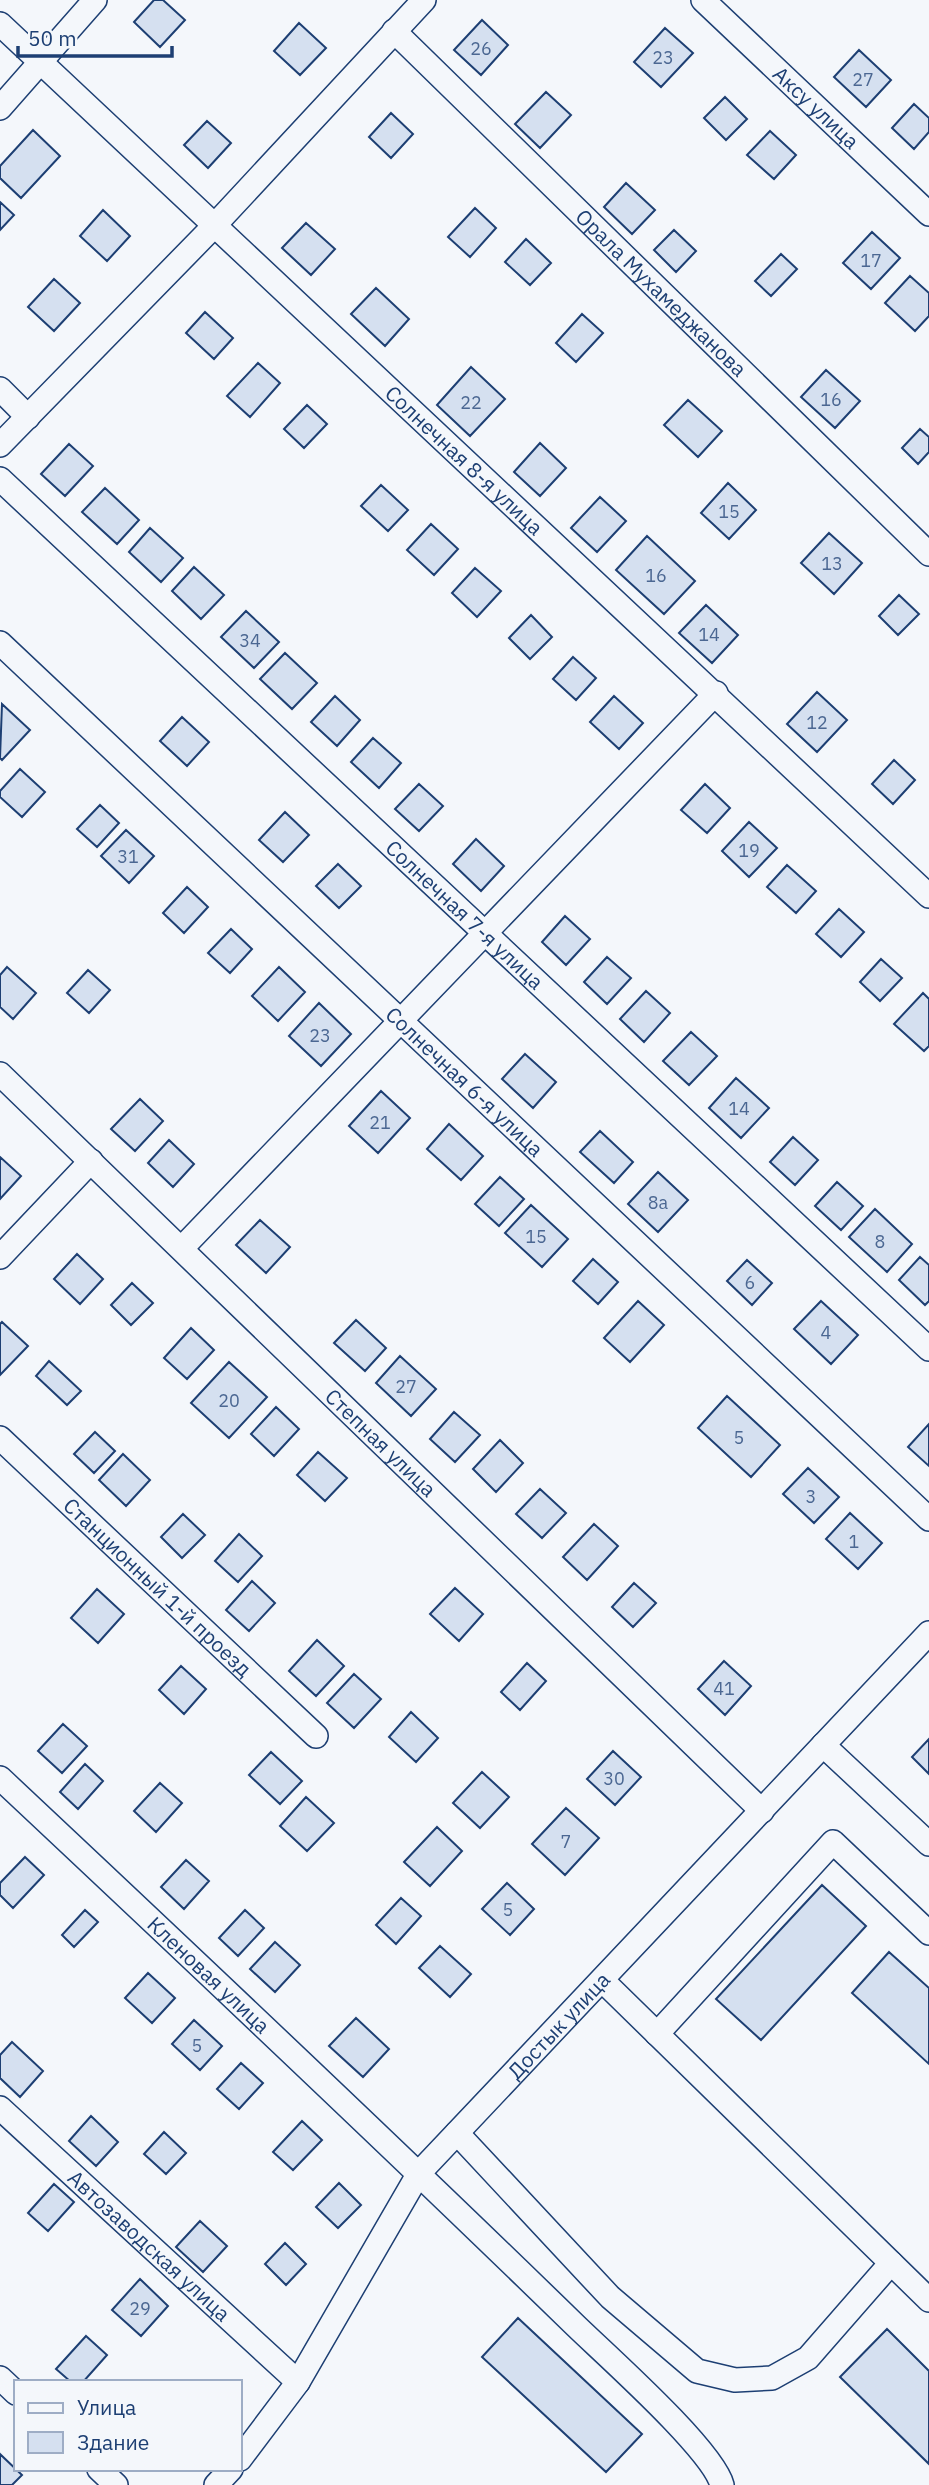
<svg xmlns="http://www.w3.org/2000/svg" width="929" height="2485" font-family="'IBM Plex Sans',sans-serif">
<rect width="100%" height="100%" fill="#f4f7fb"/>
<path fill="#d5e0f0" stroke="#1d3f73" stroke-width="2" d="M154,0H163L185,20L160,47L134,22Z
M482,20L508,45L481,75L454,50Z
M299,23L326,48L300,75L274,51Z
M665,28L693,53L661,87L634,62Z
M859,50L891,80L866,107L834,77Z
M546,92L571,115L540,148L515,124Z
M725,97L747,119L726,140L704,118Z
M914,104L929,118V132L914,149L892,128Z
M391,113L413,134L391,158L369,137Z
M207,121L231,143L208,168L184,145Z
M33,130L60,156L21,198L0,178V166Z
M770,131L796,155L774,179L747,155Z
M626,183L655,210L632,234L604,207Z
M0,202L14,215L0,230Z
M475,208L496,228L470,257L448,237Z
M103,210L130,236L107,261L80,236Z
M306,223L335,249L311,275L282,248Z
M674,230L696,251L676,272L654,250Z
M872,232L900,258L871,289L843,263Z
M526,239L551,263L530,285L505,262Z
M781,254L797,269L771,296L755,281Z
M910,276L929,293V316L915,331L885,303Z
M54,279L80,303L54,331L28,307Z
M376,288L409,319L385,346L351,314Z
M205,312L233,338L214,359L186,333Z
M582,314L603,333L576,362L556,343Z
M258,363L280,383L250,417L227,396Z
M471,367L505,399L470,436L437,405Z
M826,370L860,401L835,428L801,397Z
M688,400L722,431L698,457L664,425Z
M307,405L327,424L304,448L284,429Z
M920,429L929,437V452L918,464L902,448Z
M540,443L566,468L540,496L514,472Z
M69,444L93,466L65,496L41,474Z
M728,483L756,510L729,539L701,513Z
M381,485L408,510L388,531L361,506Z
M105,488L139,520L117,544L82,512Z
M600,497L626,521L597,552L571,528Z
M431,524L458,549L434,575L407,550Z
M150,528L183,558L161,582L129,552Z
M829,533L862,563L834,594L801,563Z
M647,536L695,581L664,614L616,570Z
M194,567L224,595L201,619L172,591Z
M475,568L501,591L477,617L452,593Z
M899,595L919,614L898,635L879,616Z
M706,605L738,635L712,663L679,633Z
M246,611L279,642L254,668L221,637Z
M531,615L552,637L530,659L509,638Z
M285,653L317,683L292,709L260,679Z
M573,657L596,678L576,700L553,679Z
M817,692L847,720L817,752L787,724Z
M335,696L360,720L337,746L311,722Z
M614,696L643,723L619,749L590,722Z
M2,704L30,730L2,760L0,758Z
M182,717L209,742L187,766L160,741Z
M373,738L401,763L379,788L351,762Z
M894,760L915,780L893,804L872,784Z
M20,769L45,792L22,817L0,797V791Z
M419,784L443,806L419,831L395,809Z
M705,784L730,808L707,833L681,810Z
M100,805L119,823L97,847L77,829Z
M285,812L309,835L283,862L259,840Z
M749,822L777,848L749,877L722,851Z
M126,830L154,856L129,883L101,856Z
M476,839L504,866L481,891L453,864Z
M338,864L361,886L339,908L316,886Z
M787,865L816,891L796,913L767,887Z
M187,887L208,907L184,933L163,913Z
M839,909L864,932L841,957L816,934Z
M565,916L590,939L566,965L542,942Z
M231,929L252,949L230,973L208,953Z
M607,957L631,978L607,1004L584,982Z
M881,959L902,978L880,1001L860,982Z
M7,967L36,993L13,1019L0,1007V975Z
M279,967L305,992L278,1021L252,996Z
M88,970L110,990L89,1013L67,993Z
M646,991L670,1013L644,1042L620,1019Z
M923,993L929,999V1046L924,1051L894,1024Z
M319,1003L351,1034L321,1066L289,1036Z
M691,1032L717,1056L689,1085L663,1061Z
M525,1054L556,1082L533,1108L502,1079Z
M736,1078L769,1108L741,1138L709,1108Z
M381,1091L410,1118L378,1153L349,1126Z
M140,1099L163,1121L135,1151L111,1129Z
M449,1124L483,1156L461,1180L427,1149Z
M600,1131L633,1162L614,1183L580,1152Z
M793,1137L818,1160L795,1185L770,1162Z
M169,1140L194,1164L173,1187L148,1163Z
M0,1157L21,1176L0,1199Z
M658,1172L688,1200L658,1232L628,1204Z
M500,1177L524,1199L499,1226L475,1204Z
M837,1182L863,1206L841,1230L815,1206Z
M531,1205L568,1239L542,1267L505,1233Z
M875,1209L912,1244L887,1272L849,1237Z
M260,1220L290,1247L266,1273L236,1245Z
M77,1254L103,1279L80,1304L54,1279Z
M920,1257L929,1265V1301L925,1305L899,1280Z
M593,1259L618,1282L598,1304L573,1281Z
M747,1260L772,1283L752,1305L727,1281Z
M132,1283L153,1303L131,1325L111,1305Z
M638,1301L664,1325L630,1362L604,1338Z
M821,1301L858,1335L831,1364L794,1329Z
M356,1320L386,1348L365,1371L334,1343Z
M2,1322L28,1346L0,1375V1324Z
M191,1328L214,1350L187,1379L164,1358Z
M400,1356L436,1389L411,1416L376,1383Z
M49,1361L81,1391L67,1405L36,1376Z
M229,1362L267,1397L229,1438L191,1403Z
M727,1396L780,1445L751,1477L698,1428Z
M276,1407L299,1429L274,1456L251,1434Z
M454,1412L480,1435L455,1462L430,1439Z
M929,1424V1466L908,1447Z
M95,1432L115,1451L94,1473L74,1454Z
M500,1440L523,1463L496,1492L473,1469Z
M318,1452L347,1478L325,1501L297,1475Z
M123,1454L150,1480L126,1506L99,1480Z
M808,1468L839,1497L814,1523L783,1494Z
M540,1489L566,1513L542,1538L516,1514Z
M850,1513L882,1543L858,1569L826,1539Z
M183,1514L205,1535L182,1558L161,1537Z
M594,1524L618,1546L587,1580L563,1557Z
M239,1534L262,1556L238,1582L215,1561Z
M252,1581L275,1603L249,1631L226,1610Z
M634,1583L656,1603L633,1627L612,1607Z
M455,1588L483,1614L459,1641L430,1614Z
M97,1589L124,1614L98,1643L71,1618Z
M317,1640L344,1666L316,1696L289,1671Z
M724,1661L751,1686L725,1715L698,1689Z
M527,1663L546,1681L520,1710L501,1692Z
M181,1666L206,1689L184,1714L159,1690Z
M354,1674L381,1699L354,1728L327,1703Z
M411,1712L438,1738L416,1762L389,1737Z
M63,1724L87,1746L62,1773L38,1751Z
M929,1739V1774L912,1757Z
M613,1751L641,1777L615,1805L587,1779Z
M271,1752L302,1781L280,1804L249,1775Z
M85,1764L103,1781L78,1809L60,1792Z
M482,1772L509,1797L480,1828L453,1803Z
M160,1783L182,1803L156,1832L134,1811Z
M306,1797L334,1823L307,1851L280,1826Z
M566,1808L599,1838L565,1875L532,1844Z
M437,1827L462,1851L430,1886L404,1862Z
M25,1857L44,1875L13,1908L0,1895V1883Z
M186,1860L209,1881L184,1909L161,1887Z
M507,1883L534,1909L510,1935L482,1909Z
M822,1885L866,1926L761,2040L716,1999Z
M401,1898L421,1916L396,1944L376,1925Z
M85,1910L98,1922L74,1947L62,1935Z
M245,1910L264,1928L238,1956L219,1938Z
M275,1942L300,1965L275,1992L250,1969Z
M440,1946L471,1974L450,1997L419,1968Z
M889,1952L929,1988V2064L852,1993Z
M148,1973L175,1998L152,2023L125,1998Z
M356,2018L389,2049L363,2077L329,2046Z
M194,2020L222,2046L200,2070L172,2044Z
M12,2042L43,2071L20,2097L0,2078V2055Z
M241,2063L263,2083L239,2109L217,2089Z
M91,2116L118,2142L96,2166L69,2141Z
M302,2121L322,2140L293,2170L273,2152Z
M164,2132L186,2153L166,2174L144,2154Z
M339,2183L361,2205L338,2228L316,2207Z
M54,2184L74,2202L48,2231L28,2213Z
M200,2221L227,2246L203,2272L176,2247Z
M285,2243L306,2264L286,2285L265,2264Z
M140,2279L168,2306L141,2336L112,2310Z
M518,2318L642,2434L606,2472L482,2357Z
M887,2329L929,2371V2464L840,2377Z
M86,2336L107,2355L83,2382H71L56,2369Z
M0,2454L22,2475L12,2485H0Z"/>
<g fill="none" stroke-linecap="round" stroke-linejoin="round">
<defs>
<g id="minor">
<path id="s1" d="M703,0L929,214"/>
<path id="s2" d="M0,24L929,896"/>
<path id="s3" d="M394,31L929,554"/>
<path d="M0,108L95,0"/>
<path d="M0,389L28,417"/>
<path d="M0,445L213,227L424,0"/>
<path id="s4" d="M0,479L929,1349"/>
<path id="s5" d="M0,643L929,1519"/>
<path id="s6" d="M0,1074L762,1811"/>
<path d="M182,1248L716,693"/>
<path d="M0,1257L91,1161"/>
<path id="s7" d="M0,1438L316,1736"/>
<path d="M823,1745L929,1844"/>
<path id="s8" d="M0,1778C193,1959 386,2141 576,2326C607,2356 713,2450 722,2485"/>
<path d="M602,1980L929,2300"/>
<path d="M657,2034L833,1842L929,1933"/>
<path id="s9" d="M0,2108L298,2382"/>
<path d="M457,2133L610,2297L697,2371L735,2380L772,2378L808,2358L891,2263"/>
<path d="M0,2378L16,2393"/>
<path id="s10" d="M240,2459L298,2382L419,2173L929,1633"/>
<path d="M99,2469L116,2485"/>
<path d="M216,2485L231,2469"/>
</g>
</defs>
<use href="#minor" stroke="#1d3f73" stroke-width="26"/>
<use href="#minor" stroke="#f4f7fb" stroke-width="23"/>
</g>
<g text-anchor="middle" dominant-baseline="central" stroke-width="5" stroke-linejoin="round" paint-order="stroke">
<g font-size="18" fill="#4b6792">
<text x="481" y="48">26</text>
<text x="663" y="57">23</text>
<text x="863" y="79">27</text>
<text x="871" y="260">17</text>
<text x="831" y="399">16</text>
<text x="471" y="402">22</text>
<text x="729" y="511">15</text>
<text x="832" y="563">13</text>
<text x="656" y="575">16</text>
<text x="709" y="634">14</text>
<text x="250" y="640">34</text>
<text x="817" y="722">12</text>
<text x="749" y="850">19</text>
<text x="128" y="856">31</text>
<text x="320" y="1035">23</text>
<text x="739" y="1108">14</text>
<text x="380" y="1122">21</text>
<text x="658" y="1202">8а</text>
<text x="536" y="1236">15</text>
<text x="880" y="1241">8</text>
<text x="750" y="1282">6</text>
<text x="826" y="1332">4</text>
<text x="406" y="1386">27</text>
<text x="229" y="1400">20</text>
<text x="739" y="1437">5</text>
<text x="811" y="1496">3</text>
<text x="854" y="1541">1</text>
<text x="724" y="1688">41</text>
<text x="614" y="1778">30</text>
<text x="566" y="1841">7</text>
<text x="508" y="1909">5</text>
<text x="197" y="2045">5</text>
<text x="140" y="2308">29</text>
</g>
<g font-size="21" fill="#1d3f73" stroke="#f4f7fb">
<text stroke="none"><textPath href="#s1" startOffset="156">Аксу улица</textPath></text>
<text stroke="none"><textPath href="#s3" startOffset="374">Орала Мухамеджанова</textPath></text>
<text stroke="none"><textPath href="#s2" startOffset="637">Солнечная 8-я улица</textPath></text>
<text stroke="none"><textPath href="#s4" startOffset="637">Солнечная 7-я улица</textPath></text>
<text stroke="none"><textPath href="#s5" startOffset="639">Солнечная 6-я улица</textPath></text>
<text stroke="none"><textPath href="#s6" startOffset="530">Степная улица</textPath></text>
<text stroke="none"><textPath href="#s7" startOffset="217">Станционный 1-й проезд</textPath></text>
<text stroke="none"><textPath href="#s8" startOffset="287">Кленовая улица</textPath></text>
<text stroke="none"><textPath href="#s10" startOffset="541">Достык улица</textPath></text>
<text stroke="none"><textPath href="#s9" startOffset="203">Автозаводская улица</textPath></text>
</g>
</g>
<rect x="14" y="2380" width="228" height="91" fill="#f4f7fb" stroke="#9eadc5" stroke-width="2"/>
<rect x="28" y="2403" width="35" height="10" fill="#f4f7fb" stroke="#9eadc5" stroke-width="2"/>
<text x="77" y="2415" font-size="21" fill="#1d3f73">Улица</text>
<rect x="28" y="2432" width="35" height="21" fill="#d5e0f0" stroke="#9eadc5" stroke-width="2"/>
<text x="77" y="2450" font-size="21" fill="#1d3f73">Здание</text>
<path d="M18 46v10h154v-10" fill="none" stroke="#1d3f73" stroke-width="3.5"/>
<text x="28" y="46" font-size="21" fill="#1d3f73" stroke="#f4f7fb" stroke-width="5" paint-order="stroke">50 m</text>
</svg>
